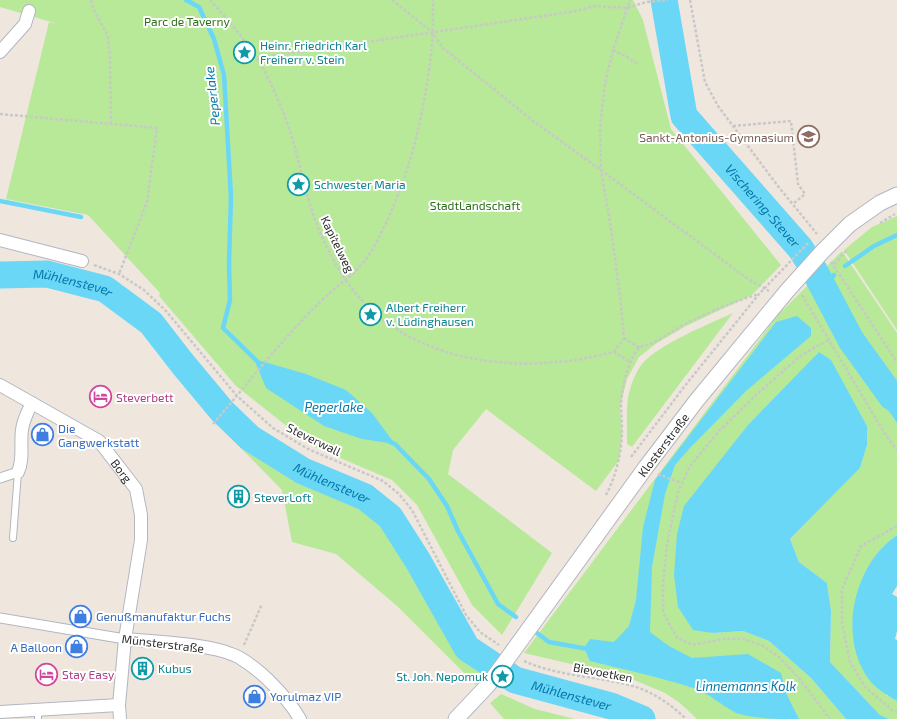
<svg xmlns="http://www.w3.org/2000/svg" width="897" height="719" font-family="'Exo 2',sans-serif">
<rect width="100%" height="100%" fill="#efe7de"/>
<path fill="#b7e998" d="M0,0H633L643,20L671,129L781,265L752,295L686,326L657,343L639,357L627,379L620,407L622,433L619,460L596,491L486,409L453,450L448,474L552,553L502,635L472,605L417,505L392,480L312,446L236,386L159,296L160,293L88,215L6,199L49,22L58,24L0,7Z
M897,216V330L844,250L872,227Z
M842,251L897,333V385H895L888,410L897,423V535L890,540L886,695L897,701V719H889L880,715L830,662L831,611L827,583L799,562L790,539L860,468L867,445V426L850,396L713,633L743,631L769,641L811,678L846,719H697L680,703L665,693L627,677L524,653L778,315Z
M733,313L632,447L627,444C627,429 626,413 628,398C630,387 635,373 642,364C659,344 709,324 733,313Z
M227,434L278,468L357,501L385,524L461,655L486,674L476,685L397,606L336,554L292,542L282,490Z
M501,694L535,709L575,719H504L490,703Z"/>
<path fill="#6bd7f7" d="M797,316L811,328V336L746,391L689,449L675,465L665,494L652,567L650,632L669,646L692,658L748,654L781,673L786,693L799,719C778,719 754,719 736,713C721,705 709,693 693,688C660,677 625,670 590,661L584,648L590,639L614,642L629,626L636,600L643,527L655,480L776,322Z
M819,352L831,360L867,426V445L860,468L790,539L799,562L827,583L831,611L830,662L880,715L889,719H846L811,678L769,641L743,631L713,633L693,630L678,607L674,575L677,534L684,506L748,425Z
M254,359L306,374L346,390L372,413L395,444L362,439L324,426L266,388Z
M895,385H897V423L888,410Z
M897,535V586L892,594L897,597V631L895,639L897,640V701C888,696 877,689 870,681C837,638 853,565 897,535Z"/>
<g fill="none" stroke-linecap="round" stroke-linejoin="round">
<path stroke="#6bd7f7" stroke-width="4.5" d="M186,0L199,7L214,39L224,75L231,197L229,262L230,300L223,328L258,362
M0,201L81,217
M845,266L874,246L897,235
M822,286L834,275
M390,442L395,444L429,479L447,506L458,531L498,604L516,617
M537,633L549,642L588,649"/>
<g stroke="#6bd7f7" stroke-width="27">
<path id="s1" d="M664,0L684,116L800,248L813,268L851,340L892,397L897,400"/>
<path id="s2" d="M0,275L47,274L105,289L151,323L182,363L222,411L250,438L303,471L365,497L390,517L418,561L467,648L515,680L611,706L642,719"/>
</g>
<defs>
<path id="service" d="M13,538L18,472
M38,710V719"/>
<path id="pedestrian" d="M0,478L18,472
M0,618L125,639"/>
<g id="minor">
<path d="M0,52L25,24L29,11"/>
<path d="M0,240L82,261"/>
<path id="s3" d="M0,385L99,441L136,489L141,515V540L125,639L119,705L120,719"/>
<path d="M18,472C24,459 20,444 22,430C23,420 28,411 32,403"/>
<path d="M125,639C157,642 195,643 226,652C230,654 236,655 240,658C262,671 287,697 300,719"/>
<path d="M0,712L119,705"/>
</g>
<g id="tertiary">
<path id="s4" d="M456,719L488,685L505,662L646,467L697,400L787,291L822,252L850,224L880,203L897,195"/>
</g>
</defs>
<use href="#service" stroke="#b2b6c1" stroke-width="8"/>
<use href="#pedestrian" stroke="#b2b6c1" stroke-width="11"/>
<use href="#minor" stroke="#b2b6c1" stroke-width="14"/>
<use href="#tertiary" stroke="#b2b6c1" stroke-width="17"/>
<path stroke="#c8c8c8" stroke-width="2.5" stroke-dasharray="3 2" stroke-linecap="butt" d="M91,0L94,10L108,36L110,57L111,125
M210,0C226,18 243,37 256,57C272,82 286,116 294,144C302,174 308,204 320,232C333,263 351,293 377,315C426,356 494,368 556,362C576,361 595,356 614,352L630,362
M392,0L432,32L443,48L533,121L601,170L748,279L769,291
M690,0L705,82L718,106L733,126L777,185L817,234
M613,50L627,57L637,64
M257,58L503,22L575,11L595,6L627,8L646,2L668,0
M0,114L157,128L147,202L119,274
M733,126L791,121L798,184L805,194L793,204
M880,223L895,214
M831,262L897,362
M834,264L846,251
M94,265L119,274L144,290L166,311L237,396L273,428L308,449L383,481L399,494L412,510L466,615L480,632L499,645
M802,295L885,434L897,450
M624,338L640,348
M828,340L800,356L755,396L719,431L690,466L678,492L667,544L663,584V612L677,638L693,645L724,639H744L763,646L779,657L798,677L830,719
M614,352L624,338L621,304L611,228L601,170L600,127L605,83L613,50L630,0
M213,424C249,382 283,338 323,299C335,287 350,278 361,265C371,255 377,241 383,229C410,175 424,114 431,54C433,37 433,18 433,0
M631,457L684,387L759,294L809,242
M658,474L681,483
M606,495C616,476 622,452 622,430C622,421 621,412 621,403C622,388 628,359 639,348C642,345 649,345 653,343C664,337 674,330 685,324C707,313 735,301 759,294
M897,526L861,546L842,589V623L850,662L866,688L892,710L897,712
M244,645L262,604
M524,661C557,676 594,676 629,685C650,690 671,704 686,719"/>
<use href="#service" stroke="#fff" stroke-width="6"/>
<use href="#pedestrian" stroke="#fff" stroke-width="9"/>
<use href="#minor" stroke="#fff" stroke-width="12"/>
<use href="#tertiary" stroke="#fff" stroke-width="15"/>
</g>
<defs>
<symbol id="sight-ring" viewBox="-11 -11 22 22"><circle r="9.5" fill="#fff" stroke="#0f9aa8" stroke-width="1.5"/><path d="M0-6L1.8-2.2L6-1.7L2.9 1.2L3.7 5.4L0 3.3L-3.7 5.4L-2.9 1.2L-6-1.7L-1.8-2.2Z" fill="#0f9aa8"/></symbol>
<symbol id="school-ring" viewBox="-11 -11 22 22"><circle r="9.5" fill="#fff" stroke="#8d6e63" stroke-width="1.5"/><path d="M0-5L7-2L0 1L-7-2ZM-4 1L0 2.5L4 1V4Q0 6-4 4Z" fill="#8d6e63"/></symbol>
<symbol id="hotel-ring" viewBox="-11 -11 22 22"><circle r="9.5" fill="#fff" stroke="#d1479c" stroke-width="1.5"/><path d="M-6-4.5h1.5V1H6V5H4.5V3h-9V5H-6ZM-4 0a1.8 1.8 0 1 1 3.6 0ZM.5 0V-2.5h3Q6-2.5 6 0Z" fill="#d1479c"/></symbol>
<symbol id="shop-ring" viewBox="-11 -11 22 22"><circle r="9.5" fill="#fff" stroke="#3f7fe0" stroke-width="1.5"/><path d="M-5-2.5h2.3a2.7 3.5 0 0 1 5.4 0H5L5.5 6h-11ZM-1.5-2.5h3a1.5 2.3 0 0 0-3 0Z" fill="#3f7fe0"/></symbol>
<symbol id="building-ring" viewBox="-11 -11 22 22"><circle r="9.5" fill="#fff" stroke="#0f9aa8" stroke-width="1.5"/><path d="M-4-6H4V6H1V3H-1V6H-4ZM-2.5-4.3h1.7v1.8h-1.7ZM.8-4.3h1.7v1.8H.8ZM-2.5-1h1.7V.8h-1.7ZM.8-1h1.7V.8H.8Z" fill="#0f9aa8"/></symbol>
</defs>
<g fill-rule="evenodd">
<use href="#sight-ring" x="232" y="40" width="25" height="25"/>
<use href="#school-ring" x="796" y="124" width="25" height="25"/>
<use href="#sight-ring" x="286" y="172" width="25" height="25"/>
<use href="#sight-ring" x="358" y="302" width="25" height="25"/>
<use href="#hotel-ring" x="88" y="384" width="25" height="25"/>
<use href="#shop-ring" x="30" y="422" width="25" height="25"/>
<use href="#building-ring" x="226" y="484" width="25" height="25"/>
<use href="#shop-ring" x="68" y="604" width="25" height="25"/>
<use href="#shop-ring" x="64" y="634" width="25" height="25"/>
<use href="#building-ring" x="130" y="656" width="25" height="25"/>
<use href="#hotel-ring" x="34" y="662" width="25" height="25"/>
<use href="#sight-ring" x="490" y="664" width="25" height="25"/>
<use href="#shop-ring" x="242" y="684" width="25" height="25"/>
</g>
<g text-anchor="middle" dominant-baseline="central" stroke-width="4" stroke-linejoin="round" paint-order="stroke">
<g font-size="12" fill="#2c7116" stroke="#fff">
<text x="187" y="21">Parc de Taverny</text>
<text x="475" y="205">StadtLandschaft</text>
</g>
<g font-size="12" fill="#0d838f" stroke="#fff" text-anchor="start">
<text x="260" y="45">Heinr. Friedrich Karl<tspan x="260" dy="14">Freiherr v. Stein</tspan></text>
<text x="314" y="184">Schwester Maria</text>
<text x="386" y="307">Albert Freiherr<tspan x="386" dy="14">v. Lüdinghausen</tspan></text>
<text x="254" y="497">SteverLoft</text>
<text x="158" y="668">Kubus</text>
<text x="488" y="676" text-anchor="end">St. Joh. Nepomuk</text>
</g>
<g font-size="12" fill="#785e54" stroke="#fff" text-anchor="end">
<text x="794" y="137">Sankt-Antonius-Gymnasium</text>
</g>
<g font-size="12" fill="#2d2d2d" stroke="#fff">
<text transform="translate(338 244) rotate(64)">Kapitelweg</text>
<text transform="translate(314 439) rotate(26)">Steverwall</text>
<text stroke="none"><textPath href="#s4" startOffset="344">Klosterstraße</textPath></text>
<text stroke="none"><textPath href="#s3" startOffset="151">Borg</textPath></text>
<text transform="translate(163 643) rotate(7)">Münsterstraße</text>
<text transform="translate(603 672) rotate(11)">Bievoetken</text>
</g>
<g font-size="12" fill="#b23c85" stroke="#fff" text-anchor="start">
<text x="116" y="397">Steverbett</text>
<text x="62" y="674">Stay Easy</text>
</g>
<g font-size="12" fill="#366cbe" stroke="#fff" text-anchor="start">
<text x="58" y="428">Die<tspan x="58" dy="14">Gangwerkstatt</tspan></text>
<text x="96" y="616">Genußmanufaktur Fuchs</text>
<text x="62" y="647" text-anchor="end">A Balloon</text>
<text x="270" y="696">Yorulmaz VIP</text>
</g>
<g font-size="13" font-style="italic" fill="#0477a9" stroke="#fff">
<text transform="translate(212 96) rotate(-96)">Peperlake</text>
<text stroke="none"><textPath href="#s1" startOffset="237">Vischering-Stever</textPath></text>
<text stroke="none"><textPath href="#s2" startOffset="74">Mühlenstever</textPath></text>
<text x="334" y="407">Peperlake</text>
<text stroke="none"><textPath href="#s2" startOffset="410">Mühlenstever</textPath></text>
<text x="746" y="686">Linnemanns Kolk</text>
<text stroke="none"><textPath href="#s2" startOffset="746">Mühlenstever</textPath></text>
</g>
</g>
</svg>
